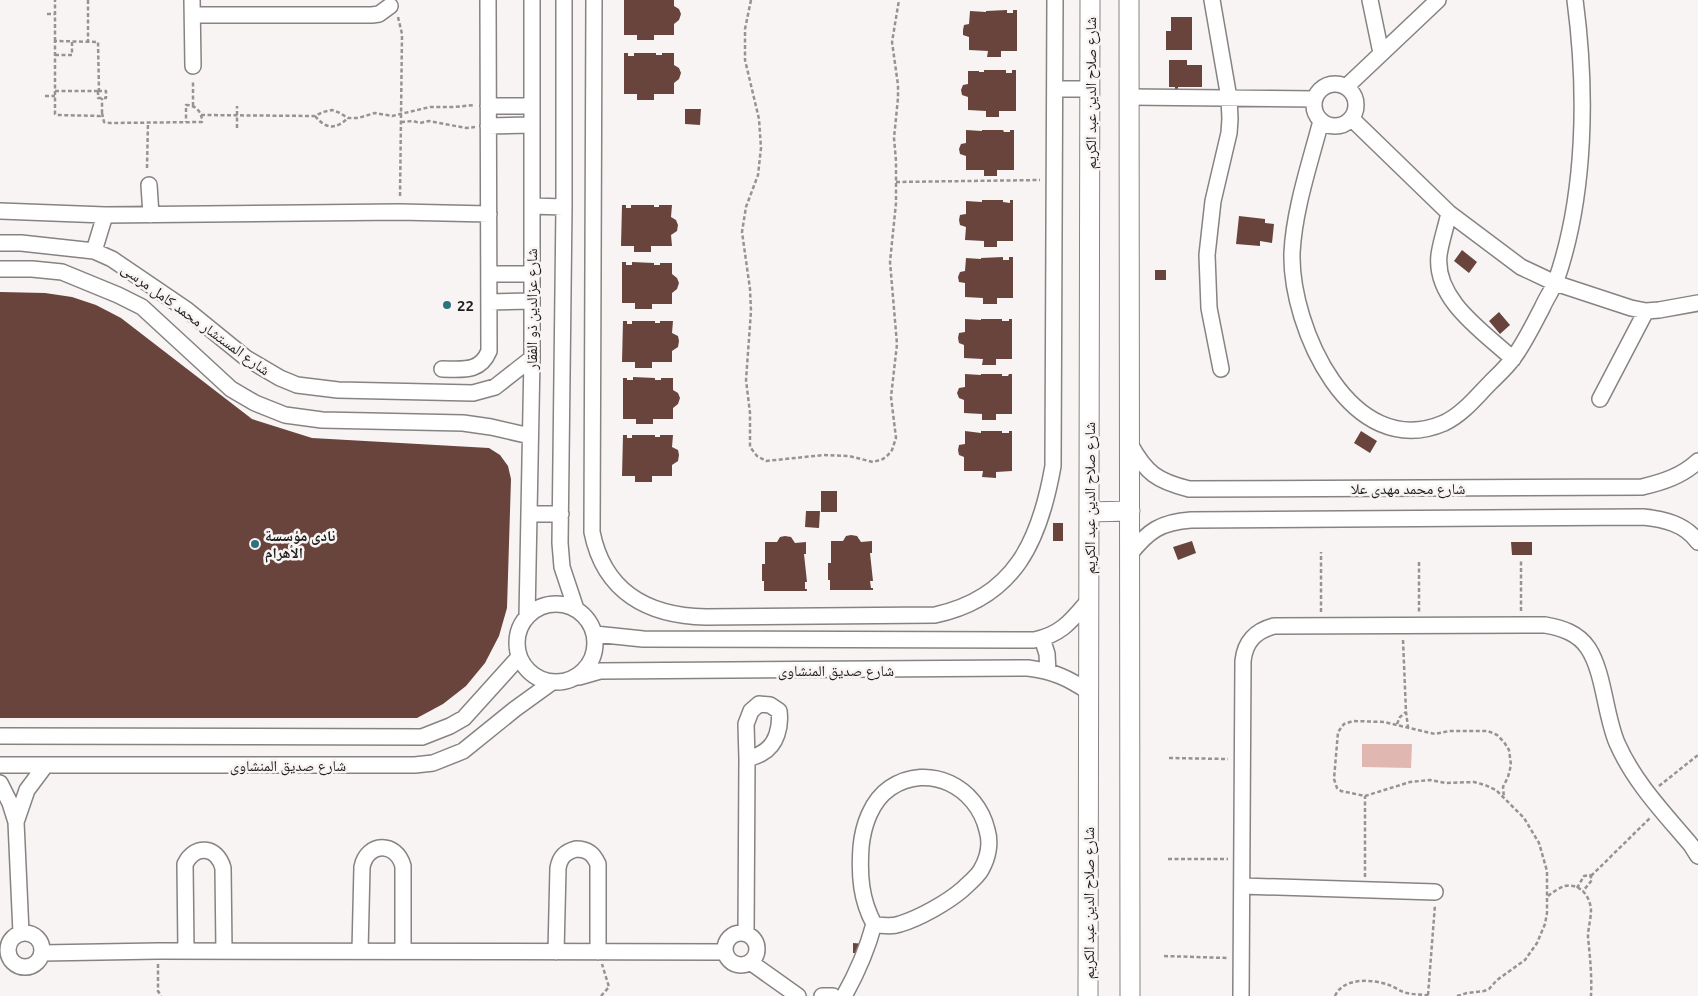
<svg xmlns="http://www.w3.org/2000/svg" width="1698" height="996" font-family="Ubuntu,'Noto Naskh Arabic',sans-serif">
<rect width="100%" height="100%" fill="#f8f4f3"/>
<path fill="#e0b8b1" d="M1362,744H1412L1411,768L1362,767Z"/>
<path fill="#68443d" d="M624,0H674V6L679,9L681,14L679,20L674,24V35H654V40H637V35H624Z
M1007,10V13H1013V10H1017V51H1001V57H987L988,51L969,50V37L963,35V30L964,25L969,24L970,11L986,12V11Z
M1171,17H1192V50H1166V31H1171Z
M624,53H628V56H634V53H656V55H662V53H674V65L679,68L681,73L679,79L674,83V94H654V100H637V94H624Z
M1169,60H1187V65H1202V87H1178V90H1175V87H1169Z
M984,70H1006V73H1012V70H1016V111H999V117H986V111L968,110V97L962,95L961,90L963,85L968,84V71H979V72H984Z
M685,109H701L700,125L685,124Z
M966,130L982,131V130H1003L1004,132H1010V130H1014V170H997V176H984V170H966V156L960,154L959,149L961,144L966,143Z
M982,200H1003V202L1010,203V200H1013V241H997V247H984V241L965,240L966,227L960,225L959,220L960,215L966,214V201L982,202Z
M622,205H626V208H631V205H654V207H659V205H672L671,217L676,220L678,225L677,231L671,235L672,246H651V252H634V246H621Z
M1239,216L1265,219V223L1274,224L1272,243L1260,241V246L1236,244Z
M1462,250L1477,262L1469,273L1454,261Z
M1003,257V260H1009V257H1013V298H997V304H983V298L965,297V283L959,282L958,277L960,272L965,271L966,258L981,259V258Z
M622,262H626V265H632V262L654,263V265H660V263H672V274L677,278L679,283L677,289L672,293V304H652V309H635V303H622Z
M1155,270H1166V280H1155Z
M0,292L45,293L72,297L96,305L121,318L252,419L312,438L489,448L500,455L508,466L511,479L507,608L499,636L485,663L466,686L443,704L417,718H0Z
M1499,312L1510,325L1500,334L1489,321Z
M965,319L981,320V319H1002V321H1009V319H1012V359H996V365H982L983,359L964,358V345L959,343L958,338L959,333L965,332Z
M623,321H627V324H632V321H655V323H660V321H673L672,333L678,336L679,341L678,347L672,351V362H652V368H635V362H622Z
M965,374L981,375V374H1002V376H1008L1009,374H1012V414H996V420H982V414L964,413V400L959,398L957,393L959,388L965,387Z
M633,377L655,378V380H661V378H673V390L678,393L680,398L678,404L673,408V419H653V424H636V419H623V378H627V380H633Z
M965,431L981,433V431H1002V433H1009V431H1012V471L996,472V478L982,477L983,471H964V457L959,455L958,450L959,445L965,444Z
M1361,431L1377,441L1370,453L1354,443Z
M623,435H627V438H632V435H655V437H660V435H673L672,447L678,450L679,455L678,461L672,465V476H652V482H635V476H622Z
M821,491H837V512H821Z
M806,511H820L819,528L805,527Z
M1053,523H1063V541H1053Z
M851,535L857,536L861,542L872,541V553H870L873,581H870L871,588H873V590H830V580H828V563H831V541H843L846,536Z
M785,536L791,537L795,543L806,542V554H804L807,582H805V589H807V591H764V581H762V564H765V542H777L780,537Z
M1192,541L1196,553L1178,560L1173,547Z
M1511,542H1532V555H1512Z
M853,943L865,944V953H853Z"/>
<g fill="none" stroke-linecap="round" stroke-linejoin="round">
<defs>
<path id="minor" d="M192,0L193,66
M564,0V207L560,543L562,567L576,609
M594,0L592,532C604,592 648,616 706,617L935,615C1015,598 1040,540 1053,466L1055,0
M1212,0L1229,98L1230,119L1229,133L1213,201L1207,255L1209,308L1221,369
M1370,0L1381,53
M193,15H372L379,14L390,6
M1314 105a21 21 0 1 1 42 0a21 21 0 1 1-42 0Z
M1346,87L1438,0
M1055,89H1089
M1129,97L1315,99
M488,106H532
M1352,119L1449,213L1521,267L1555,283L1631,308L1646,311L1659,310L1698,303
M1321,121C1310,163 1294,210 1292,253C1290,327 1351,463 1444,423C1463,414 1476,397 1490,383C1498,375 1507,367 1514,357C1525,342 1533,325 1542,308C1546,299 1552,290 1556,281C1586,195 1587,90 1575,0
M488,126L532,125
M149,185L151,215
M532,206L564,207
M0,211L105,215L399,212L489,214
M1449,213C1446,227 1441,241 1439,255C1434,300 1484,332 1513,359
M0,243H21L94,251L112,259L187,310L246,358L280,378L297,385L338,390L473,393L495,387L532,358
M94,251L105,215
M0,269H32L62,272L118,295L142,307L231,389L255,403L285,415L322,420L463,423L491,427L530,436
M489,274H532
M489,302L532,301
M442,369C462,369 480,373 489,351L488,0
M1600,399L1646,311
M1130,444C1146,473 1157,481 1189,489L1642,487C1663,482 1682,476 1698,461
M529,514H561
M1130,554C1148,531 1161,522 1191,520L1643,517C1664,519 1685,524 1698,542
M517 643a39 39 0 1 1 78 0a39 39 0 1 1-78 0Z
M527,617L532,358V0
M595,634L643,639L1034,640C1061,635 1072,620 1089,600
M1042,638L1047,654L1048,672
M579,677L600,671L1028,668C1053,671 1068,678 1089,692
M0,736L422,737L450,726L464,718L519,657
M0,765H415L433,763L463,751L515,709L551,683
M0,783L10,803L16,822L21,933
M16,822L27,790L45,766
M1242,886L1435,892
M8 950a17 17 0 1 1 34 0a17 17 0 1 1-34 0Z
M725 949a16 16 0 1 1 32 0a16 16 0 1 1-32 0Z
M746,934L747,759L746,724L751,711L759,704L770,705L779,711C781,726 777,745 762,753C758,756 752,757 747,759
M186,951L185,864C195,844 217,846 223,868L224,951
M360,951L362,867C367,842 396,841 403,866V951
M556,952L558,868C560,857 565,852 576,849C587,849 593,853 598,864V952
M42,953L158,951L725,952
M750,962L798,996
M822,996H833
M844,996C857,973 867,950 874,924C861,900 859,876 861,847C863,826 871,801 890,788C929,762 977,787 987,830C991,843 988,858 981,870C977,877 969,883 963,889C948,902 920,918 900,924C892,927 883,926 874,924
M1241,996L1243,661C1245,642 1255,631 1274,626L1545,625C1562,628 1578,633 1588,648C1604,672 1605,715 1617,743C1634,782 1664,813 1691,845L1698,856"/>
<path id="major" d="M1129,0L1130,996
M1089,512L1130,511
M1088,996L1090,0"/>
</defs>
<use href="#minor" stroke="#878382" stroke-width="18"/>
<use href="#major" stroke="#878382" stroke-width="21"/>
<path stroke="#969392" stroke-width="2.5" stroke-dasharray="4 2.5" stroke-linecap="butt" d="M88,0V41
M751,0L745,29V60L759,119L761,148L758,175L746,207L742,232L750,289L751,311L746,380L750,413V447L757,456L766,461L824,455L849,456L873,462L883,459L888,455L892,450L896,438L891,397L897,344L890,262L896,203V161L894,138L898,98V85L892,42L899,0
M47,14H55
M398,17L402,34L400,198
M55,41V0
M55,55H72V41
M55,91V114L57,115L100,116L102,113V98
M98,91H55V41L98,42L99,91
M98,91H106V98H98Z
M45,96H55
M193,106V80
M102,113L104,122L110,123L202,122C202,112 196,105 186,105V122
M201,115L315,116L323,112L332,110L340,113L348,118H358L375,113L392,116L430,107H453L475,105
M315,116C326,129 335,130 348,118
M401,122L413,121L420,123L429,121L466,128L475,127
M237,128V106
M147,168L148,122
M896,182L1040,180
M1419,562V612
M1521,611V559
M1321,612V552
M1403,640L1406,712L1408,727
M1397,724L1400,717L1406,712
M1169,758L1228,759
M1659,786L1698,755
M1168,859H1228
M1591,876L1650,818
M1365,877V796
M1577,888L1584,876L1590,875L1592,880L1583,891
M1548,896C1553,892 1559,888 1565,886C1580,883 1590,896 1591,910C1591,919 1588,928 1588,937C1590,957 1592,976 1591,996
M1164,956L1227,958
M158,964V991L161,996
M1428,995L1435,905
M601,996L609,987L602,964
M1335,996C1343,977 1373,979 1389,985C1395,987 1401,992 1407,993C1415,995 1423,994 1431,996
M1457,996L1467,993L1484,991L1489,989L1497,980L1525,960L1537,943L1545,924L1547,913V871L1539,843L1524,818L1496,790L1485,785L1474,782L1446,783L1430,780L1410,782L1365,796L1341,791L1337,788L1334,779L1338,732L1344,724L1353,721L1384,722L1435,734L1449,731H1488L1497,735L1504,742L1509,750L1511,765L1508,777L1503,787L1504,798"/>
<use href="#minor" stroke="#fff" stroke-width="15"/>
<use href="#major" stroke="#fff" stroke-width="19"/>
</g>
<g fill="#2c737f" stroke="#f8f4f3" stroke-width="2">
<circle cx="447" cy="305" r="5"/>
<circle cx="255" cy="544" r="5"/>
</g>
<g text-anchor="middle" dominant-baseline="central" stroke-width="5" stroke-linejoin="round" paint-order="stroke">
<g font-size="15" fill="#1e1d1d" stroke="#f8f4f3">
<text transform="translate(1090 93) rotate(-90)">شارع صلاح الدين عبد الكريم</text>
<text transform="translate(531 309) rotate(-90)">شارع عزالدين ذو الفقار</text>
<text transform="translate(196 319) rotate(36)">شارع المستشار محمد كامل مرسى</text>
<text x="1408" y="488">شارع محمد مهدى علا</text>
<text transform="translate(1089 498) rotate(-90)">شارع صلاح الدين عبد الكريم</text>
<text x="836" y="670">شارع صديق المنشاوى</text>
<text x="288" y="765">شارع صديق المنشاوى</text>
<text transform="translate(1088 903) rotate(-90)">شارع صلاح الدين عبد الكريم</text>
</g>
<g font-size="15" font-weight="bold" fill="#1e1d1d" stroke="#f8f4f3" text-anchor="start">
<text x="457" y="305">22</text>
<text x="265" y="535">نادى مؤسسة<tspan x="265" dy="17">الأهرام</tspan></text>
</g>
</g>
</svg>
